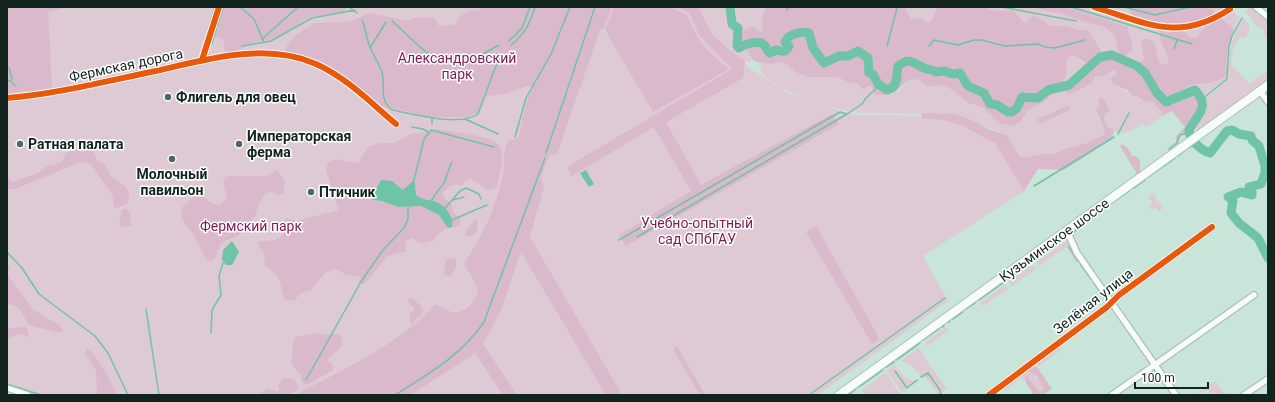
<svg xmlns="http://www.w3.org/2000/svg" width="1275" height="402" font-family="Roboto,sans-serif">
<rect width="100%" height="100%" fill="#c9e4d9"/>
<path fill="#ddcad4" d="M7,7H766L763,21V31L760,32L754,27L743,45L752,60L749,62L745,61V65L787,93L844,112L858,115L945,116L995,140L1024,191L923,256L948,301L818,395H36L7,385V101C63,95 117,81 172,69C206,62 242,53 277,57C300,59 320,68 341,76L280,52L174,64L44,92L43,90H40L41,92L7,96Z
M782,7H1229L1240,18C1227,43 1228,51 1227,78L1203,97L1195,88L1168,100L1190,85L1209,83L1168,69L1143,53L1144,59L1141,64L1122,58L1126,56L1116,42L1119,56C1093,47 1082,81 1059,87L1063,83L1068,58L1074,55L1085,64L1099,54V46L1093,42Z
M1249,7H1251L1268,21V39L1263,35L1264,30L1259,26L1257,27L1251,18L1245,13Z
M1242,17C1250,22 1253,33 1244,38L1240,37L1233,49L1231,64L1249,84L1268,70V81L1256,87L1236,104L1198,129L1194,125L1203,112L1204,99L1229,79C1229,54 1230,41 1243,19Z
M759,62L771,64L782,62L787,64L795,72L809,77H837L850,83H856L858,86L871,84L891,95L900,90L911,79L919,80L927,87L939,85L949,88L962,98L982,107L1001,124L1016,125C1027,112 1047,92 1064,89L1065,92C1081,84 1097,76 1114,70L1117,74V84L1132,96H1137L1144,101L1153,102L1164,115L1146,127L1143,123C1128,134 1115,139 1104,120L1105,115L1098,100L1099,106L1097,116L1105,131L1103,135L1087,143L1064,149L1054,154H1042L1021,158L1006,135L956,114L858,113C825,106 787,97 762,74Z
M1153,193L1157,199L1153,202L1157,200L1163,208L1158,212L1156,207L1152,210L1148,206L1153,203L1148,197Z
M1068,240L1079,260L1076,262L1066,247L1039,266L1037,262Z
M1033,265L1036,269L1012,286L1009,282Z
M1005,285L1008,289L983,306L980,303Z
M947,327L949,330L927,346L925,343Z
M1060,346L1062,349L1039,366L1036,361Z
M918,348L947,389L941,394L942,395H939L925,377L922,378C916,371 911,362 901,361Z
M1033,363L1037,367H1033L1029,373C1037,375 1040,380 1043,388L1042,392L1037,390L1031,380L1025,379L1026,383L1022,377L1005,390L1003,386Z
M895,365C902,374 907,384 919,379L920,380L902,392L887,371Z
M886,372L900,394L864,395L862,390Z
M1215,381L1226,395H1219L1215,392L1211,394L1207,389L1199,395L1198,393Z"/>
<path fill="#dbb9cc" d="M7,7H67L48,12L52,88L7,94Z
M220,7H346L347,8L343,12L310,17L276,38L248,44L236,52L227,54L224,49V42L213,34Z
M481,7H612L604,28L600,30L557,154L549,155L541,179L544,186L530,237L622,395H606L521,252L501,310L483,344L517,395H503L475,353L411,395H295C340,371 403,343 435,304C441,306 447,311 453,312C466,314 476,300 478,289L464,263C483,236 497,205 503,173C505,163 502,146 510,140L517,139L519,136L526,103L533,87L527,86L505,94L487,96L482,103L478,113L466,117H431L377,105L341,76L283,53L287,46L297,34L314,23L349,22L369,13L407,21L413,18L433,17L439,26L454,25L459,17L468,11H478Z
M614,7H669L687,15C699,44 705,49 729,69L653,112L605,30Z
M676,7H698L713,35L728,49L745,61L743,78L666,122L701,185L832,114L839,124L626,246L619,235L691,191L654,127L572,176L567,167L732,69L699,35L690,13Z
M766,7H904L911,19L922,18L926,23L932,20L938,7H984L995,11L1013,10L1024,23L1027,22L1034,15L1051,26H1067L1078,30H1088L1101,51L1087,64L1074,55L1068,58C1065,66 1068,74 1063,82C1062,84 1046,101 1044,102C1038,105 1034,107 1028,111C1023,116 1021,123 1013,126L1001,124L982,107L969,103L949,88L939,85L927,87L919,80L911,79C892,91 901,95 875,95L871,85L863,89L856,83H850L837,77H809L795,72L787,64L782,62L771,64L754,61C747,52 734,35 749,27H754L760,32L763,31L762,16Z
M1034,7H1065L1128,27C1128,36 1134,42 1132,51L1122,58L1119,56L1115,35L1105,27L1081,21L1060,13L1044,11Z
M1127,7H1203L1213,10L1215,15C1211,19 1204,20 1198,22C1171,30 1158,25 1133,17Z
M1221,18L1234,30L1228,46L1226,63L1227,73L1223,78L1209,83L1190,85L1168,100H1165L1146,72L1139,65L1144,59L1141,42L1143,39C1159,37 1155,53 1160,63L1166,65L1169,60L1160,38V30H1182L1191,38H1196L1204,28Z
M1113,57L1138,69L1164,103L1177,101L1192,92L1194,91C1212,109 1189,117 1187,133L1180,135L1177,143L1169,149V148L1176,142V136L1185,127L1172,111L1164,115L1153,102L1144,101L1137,96H1132L1127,90L1113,84L1111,78L1117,74L1114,70L1104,75L1095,77C1091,85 1077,92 1068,94L1065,92L1064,89L1080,78L1097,61Z
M1100,97L1103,98L1110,110L1105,115L1104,120L1108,127L1114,130L1112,139L1064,170L1038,169L1024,191L995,143L961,125L944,120L922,118L921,113L956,114L974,121L988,129L1006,135L1021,158L1042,154H1054L1064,149L1087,143L1103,135L1105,131L1096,110L1099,106L1098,100Z
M1069,106L1070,109C1067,112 1044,122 1040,123L1037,120L1040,117C1049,116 1059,108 1069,106Z
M435,129C448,132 494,134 500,147C505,159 499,176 497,188L488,190L470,178L462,185H452L443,192L444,198L451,203L453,211L460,220V225L455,228L452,227L453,224C448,214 443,203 431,200C425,199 421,200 416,195V188L409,183L405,190H403L396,183L379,181L375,194L372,197L374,201H382L405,207L421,206L439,215L448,228L438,234L434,241C421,242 423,247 412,238L405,241L406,251L388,256L364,284H358L361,277L346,275L336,269L325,273L310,291L303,292L293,301L285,300L278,276L265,265L264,253L259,247L258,242C267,240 281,243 284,231C285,227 284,222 286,218L296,221L339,210L326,170L328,162L335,159L358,163L369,146L380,143H395L409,134L429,132Z
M1122,144L1128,148L1132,156H1136L1140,161V172L1137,174L1120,146Z
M86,149L93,150L97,160L106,166L111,176L126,187L129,193L128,203L118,208L114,207L113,196L93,167L90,164L81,162L15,189H7V178L12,182L38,173L47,166L61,163C64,160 64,156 66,154C71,148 80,153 86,149Z
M277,169L285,181L283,193L278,195L272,191C257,196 260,207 254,218C251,221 242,234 238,236C232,239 227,238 222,243C217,249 218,257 211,262L207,260C201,253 200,245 195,237C189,226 172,215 187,202C191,199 195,196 201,195L213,204L221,205L227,198L223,180L227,176H265L270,175Z
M127,209L130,213L131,226L121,227L119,224L122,210Z
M474,220H477C479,229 476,237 466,236L465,234Z
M816,226L877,334L879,340L872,344L806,232Z
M450,258L456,259C458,265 455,272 449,276L444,274L446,260Z
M7,274L34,310L59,325L63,332H56L32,326C21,318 23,304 7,304Z
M408,298H412L423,308V313L411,325L409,314L415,309L409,303Z
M27,327L29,337L20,334L7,338V328Z
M318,333L325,335L338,334L341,336L343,345L328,359V361L332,364L333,370L306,385L301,380V375L291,364C294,355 290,345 296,337Z
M677,346L705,395H700L673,349Z
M86,348C95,350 113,385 117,395H93L97,394L96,371L85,353Z
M1033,367H1037L1052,389L1043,395H1034L1026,383L1025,377L1027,376L1040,392L1044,390L1037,376L1027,371Z
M284,378H291C295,381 298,384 298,390L288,395H260L267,389L279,392V384Z"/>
<path fill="#6fc3a6" d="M586,170L594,184L589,187L580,173Z
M381,180L392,181L403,190L414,180L415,184L416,195C422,200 426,199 433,201C443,203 455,216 452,227L448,228L439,215L421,206L399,207L382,201L373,200L372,196Z
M232,241L239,252L232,265H226L222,260L223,250Z"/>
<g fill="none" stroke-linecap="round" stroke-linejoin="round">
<path stroke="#6fc3a6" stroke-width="1.5" d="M240,7L254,19L264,42
M349,7L357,13
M1002,7L1076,21
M1071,7L1192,44
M1124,7L1155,15L1190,7
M787,10L788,7
M362,20C366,29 366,38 370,47C374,56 379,64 382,72C386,86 378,99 392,110C413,114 460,127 478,114L500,55L498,54C441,77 432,57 392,21
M262,39L298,7
M509,41L522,28L530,7
M212,43L223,7
M511,45C525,34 530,23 535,7
M242,46L271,41L312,18L355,10
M887,46L897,8
M929,46L934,40L958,45L974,40H981L1005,46L1038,44L1045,47L1055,48L1085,40
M203,48L215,7
M370,48L386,22
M1174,49L1177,40
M467,58L479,56L499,45
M9,68L12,79L11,81
M7,79L16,86
M1201,100L1227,79L1229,47L1232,36L1242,18
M465,119L498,134
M432,124V119
M412,127L423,129L428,132
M1118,134L1129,113
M515,137L526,98L551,54L570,7
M1188,148L1196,144
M1169,149L1177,143L1180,135L1189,133
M546,153L595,7
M1178,156L1184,151
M1164,166L1175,158
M1148,177L1161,168
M414,180L424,139L431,130L494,147
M1034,186L1114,137
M1134,188L1145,180
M432,200C435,193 442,187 445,181C447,174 449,168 452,162
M453,200L464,197
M1116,200L1129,191
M445,208L460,191L466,188L479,194L481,199
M1102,211L1113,202
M452,220L487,205
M1087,222L1098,214
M1073,233L1084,224
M637,237L847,114L862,104L866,98L880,85
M619,240L840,112L847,114
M1069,247L1078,261
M7,252L22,268L39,294L95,336L108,353L128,395
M1034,260L1067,237
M1081,265L1091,279
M7,267L8,268
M1008,279L1031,262
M1094,283L1108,303
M979,300L1003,283
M146,309L159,395
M966,309L975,303
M953,319L963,312
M948,322L950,321
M1123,324L1132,337
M942,327L944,326
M211,333L212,310L221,295L219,276L223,263
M923,340L939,329
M1134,340L1137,344
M1140,348L1145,355
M1147,359L1149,362
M897,360L920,343
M886,367L894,362
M1154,369L1161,378
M895,371L907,388L917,380
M921,377L928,373L940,390L941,395
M306,380L362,280L383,250L404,228L408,219V207
M7,384L41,395
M1165,384L1170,391
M859,387L883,370
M1121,392L1154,369
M395,395C427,375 463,354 484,322L545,158
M809,395L945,298
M848,395L856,389"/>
<path stroke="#6fc3a6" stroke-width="9" d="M730,7L732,24L738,28L737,46L739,48C743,45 759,39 764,45C767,48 766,50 770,53L776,50C782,51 785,54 789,46L785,42C788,34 801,31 809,33L813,48L824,63L839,56H848L858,51L868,58L869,73L873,74L878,84L887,90C899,87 896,76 898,66C911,56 913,64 924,68C929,70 931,69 936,72L944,71L953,74L960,73L968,86L984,93L990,104L997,105L1008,112H1012L1017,108L1022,97L1038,98L1048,90L1069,85L1100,57L1112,55L1137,66L1145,73L1157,93L1166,102L1195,90C1211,107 1197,115 1189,130C1189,140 1202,151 1210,153L1227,131L1232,130L1239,134L1251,136L1252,140L1259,146L1265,166V173L1261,184L1249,187L1252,192V195L1241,192L1228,197L1233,200L1231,213L1239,223L1258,238L1268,258"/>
<defs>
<path id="street" d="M1256,7L1268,17
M1260,91L1268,102
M7,98C57,94 107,81 156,71C208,59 265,42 316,64C347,78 371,103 396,124
M1067,231L1077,253L1176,395
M7,388L28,395
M989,395L1107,307L1119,295L1212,227
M1112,395L1254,295
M1244,395L1268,379"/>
<path id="secondary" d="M839,395L1268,85"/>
</defs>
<use href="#street" stroke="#abc1b8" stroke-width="8"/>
<use href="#secondary" stroke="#abc1b8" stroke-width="10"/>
<use href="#street" stroke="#f7fbf9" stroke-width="5.5"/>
<use href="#secondary" stroke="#f7fbf9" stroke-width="8"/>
<defs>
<path id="cycleway" d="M1094,7C1147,23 1178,43 1230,9
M202,60L219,7
M7,98C57,94 107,81 156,71C208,59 265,42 316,64C347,78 371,103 396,124
M989,395L1107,307L1119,295L1212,227"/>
</defs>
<use href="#cycleway" stroke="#fff" stroke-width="8"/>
<use href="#cycleway" stroke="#e8590c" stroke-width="6"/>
</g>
<g fill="#51685f" stroke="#fff" stroke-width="1.5">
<circle cx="168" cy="97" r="4"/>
<circle cx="20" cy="144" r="4"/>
<circle cx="239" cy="144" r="4"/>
<circle cx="172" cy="159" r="4"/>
<circle cx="311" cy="192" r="4"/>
</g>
<g text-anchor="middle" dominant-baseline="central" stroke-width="3" stroke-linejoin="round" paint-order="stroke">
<g font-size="14" fill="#7c1b58" stroke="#fff">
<text x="457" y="58">Александровский<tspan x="457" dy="16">парк</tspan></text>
<text x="697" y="223">Учебно-опытный<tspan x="697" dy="16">сад СПбГАУ</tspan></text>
<text x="251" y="226">Фермский парк</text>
</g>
<g font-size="14" fill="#11251e" stroke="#fff">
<text transform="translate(126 65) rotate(-12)">Фермская дорога</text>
<text transform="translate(1054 240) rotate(-36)">Кузьминское шоссе</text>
<text transform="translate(1093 301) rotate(-38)">Зелёная улица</text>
</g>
<g font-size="14" font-weight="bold" fill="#11251e" stroke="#fff" text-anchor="start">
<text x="176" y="97">Флигель для овец</text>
<text x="247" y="136">Императорская<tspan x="247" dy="16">ферма</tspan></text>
<text x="28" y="144">Ратная палата</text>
<text x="172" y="174" text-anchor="middle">Молочный<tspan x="172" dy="16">павильон</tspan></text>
<text x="319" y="192">Птичник</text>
</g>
</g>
<rect width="1275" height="402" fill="none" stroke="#11251e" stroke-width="16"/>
<path d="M1135 382v6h73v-6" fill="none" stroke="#11251e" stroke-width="2"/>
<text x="1141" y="382" font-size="12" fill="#11251e" stroke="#ffffff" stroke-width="3" paint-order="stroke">100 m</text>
</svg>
